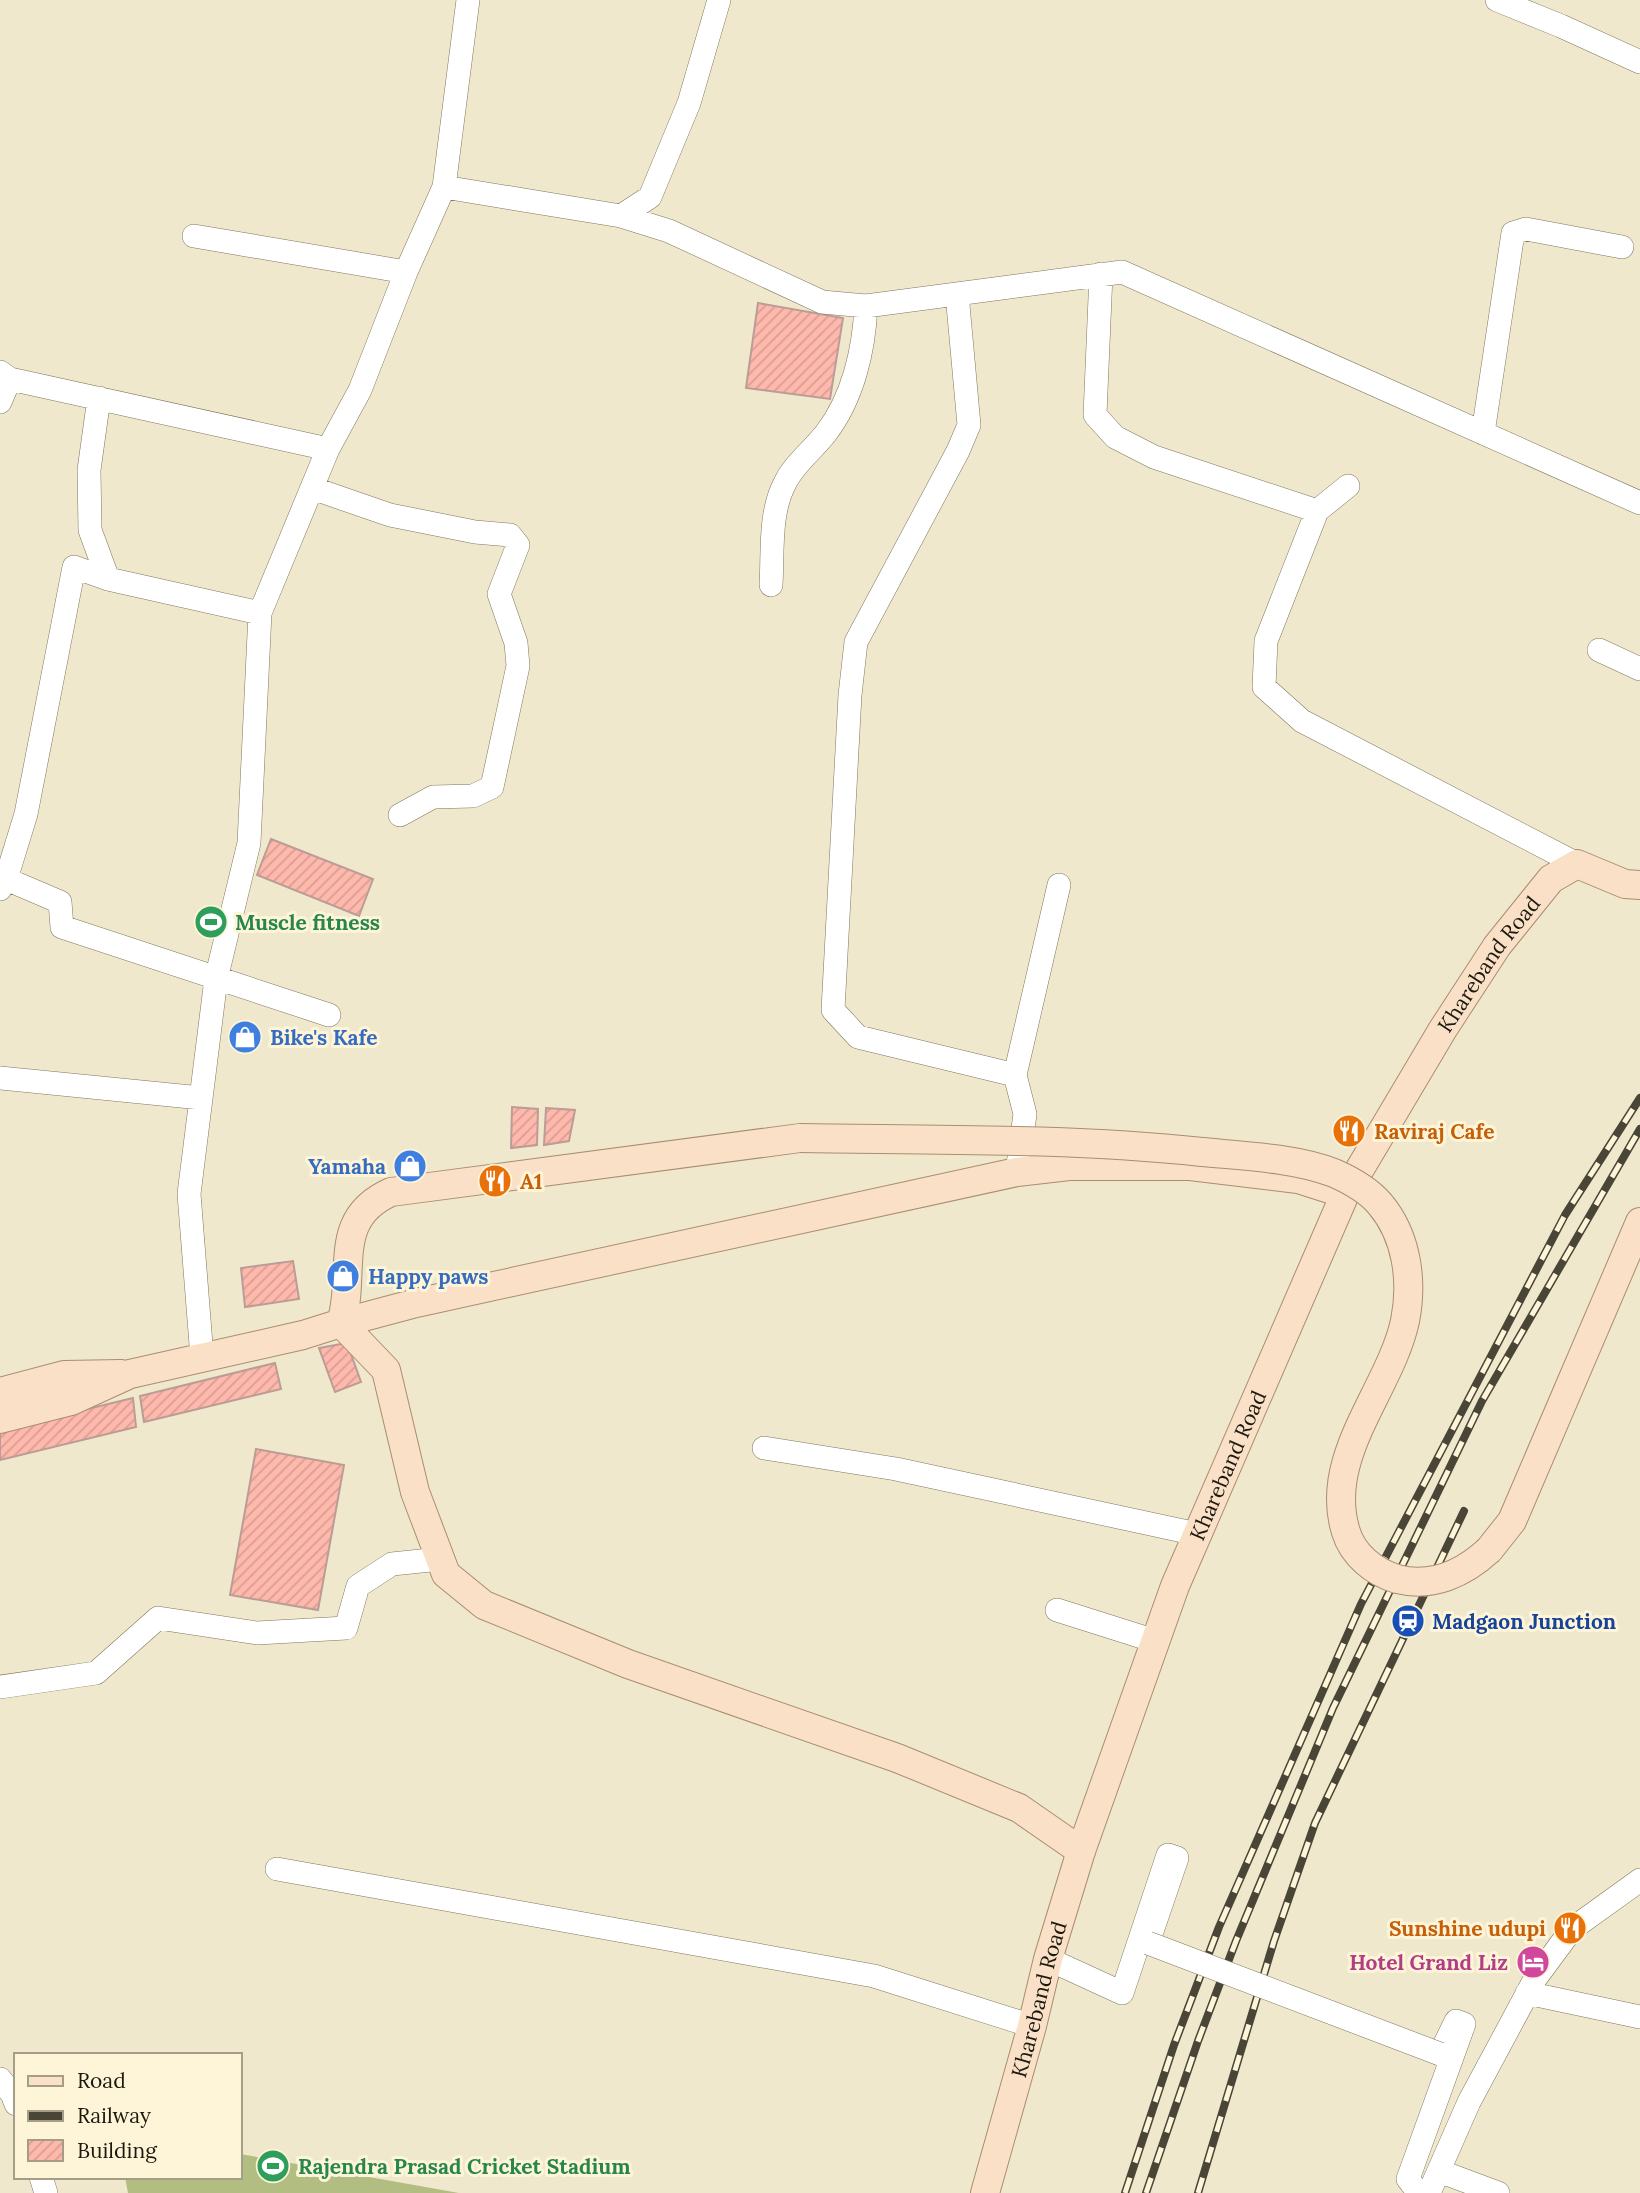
<svg xmlns="http://www.w3.org/2000/svg" width="1640" height="2193" font-family="Lora,serif">
<defs>
<pattern id="building-hatch" width="6" height="6" patternUnits="userSpaceOnUse" patternTransform="scale(1.75)"><rect width="6" height="6" fill="#feb8ac"/><path d="M-1 1l2-2M0 6l6-6M5 7l2-2" fill="none" stroke="#d99e93"/></pattern>
</defs>
<rect width="100%" height="100%" fill="#f0e8cc"/>
<path fill="#b1bd81" d="M240,2154L459,2193H128L125,2177H240Z"/>
<path fill="url(#building-hatch)" stroke="#bb9c96" stroke-width="2" d="M758,303L843,318L830,399L746,388Z
M271,839L373,879L359,916L257,875Z
M512,1107L538,1109L537,1145L511,1148Z
M546,1108L575,1110L569,1141L544,1145Z
M293,1261L299,1299L245,1307L241,1268Z
M347,1343L361,1382L335,1392L319,1348Z
M275,1363L281,1389L144,1422L140,1396Z
M133,1398L136,1427L0,1460V1430Z
M256,1449L344,1465L318,1610L230,1595Z
M1532,1947L1544,1956L1533,1974L1520,1966Z"/>
<g fill="none" stroke-linecap="round" stroke-linejoin="round">
<defs>
<path id="minor" d="M1497,0L1561,26L1640,62
M444,187L621,216L669,231L822,302L866,306L1122,272L1640,503
M621,216L650,197L689,103L719,0
M194,236L406,272
M1101,274L1095,415L1115,437L1154,457L1317,511L1348,486
M957,294L969,425L958,451L856,642L850,695L833,1010L858,1037L1015,1075L1025,1114L1017,1172
M0,372L10,379L328,449
M99,398L89,470L90,530L108,579
M0,402L10,379
M1483,433L1513,233L1526,229L1622,247
M312,488L390,515L475,532L510,535L518,545L499,594L516,643L518,666L492,787L473,796L433,797L400,815
M1317,511L1266,641L1264,687L1302,721L1577,864
M771,585C773,552 769,513 785,483C794,464 813,450 826,433C853,398 864,350 866,306
M1599,650L1640,669
M6,879L26,814L74,567L108,579L260,613
M0,889L6,879L60,902L62,927L329,1015
M1015,1075L1059,885
M0,1078L201,1098
M202,1357L189,1194L216,979L249,843L260,613L328,449L360,390L406,272L444,187L468,0
M764,1448L896,1469L1197,1534
M1057,1610L1155,1641
M0,1687L96,1673L158,1618L257,1633L346,1628L358,1586L392,1564L440,1559
M277,1869L874,1976L1032,2026
M1048,1959L1122,1993L1168,1855L1177,1858L1148,1943
M1527,1993L1640,2017
M0,2079L12,2094L16,2104
M1439,2171L1498,2193
M41,2177L46,2193
M1419,2193L1408,2179L1464,2024L1456,2021L1440,2054
M1429,2193L1469,2102L1535,1979L1572,1929L1640,1880"/>
<g id="major">
<path d="M0,1392L64,1375L121,1374"/>
<path d="M0,1419L71,1401L130,1374L303,1335L341,1323C357,1273 330,1219 391,1192L800,1138"/>
<path d="M1489,1550L1512,1521L1640,1222"/>
<path d="M1081,1851L1019,1808L897,1758L628,1664L484,1605L446,1574L415,1492L386,1370L341,1323L416,1303L1017,1172L1069,1166H1190L1298,1179L1345,1194"/>
<path id="s1" d="M985,2193L1032,2026L1048,1959L1081,1851L1175,1586L1345,1194L1443,1029L1497,946L1551,879L1577,864L1625,884L1640,885"/>
</g>
</defs>
<use href="#minor" stroke="#7e775d" stroke-width="24"/>
<use href="#major" stroke="#a98d6f" stroke-width="30"/>
<use href="#minor" stroke="#fff" stroke-width="23"/>
<use href="#major" stroke="#f9e0c7" stroke-width="28"/>
<defs>
<path id="rail" d="M1125,2193L1174,2045L1219,1927L1361,1604L1565,1215L1640,1098
M1146,2193L1198,2041L1236,1941L1333,1708L1482,1401L1640,1129
M1198,2193L1274,1941L1315,1823L1464,1511"/>
</defs>
<use href="#rail" stroke="#494537" stroke-width="8"/>
<use href="#rail" stroke="#fef5d9" stroke-width="5" stroke-dasharray="16" stroke-linecap="butt"/>
<defs>
<path id="minor-bridge" d="M1148,1943L1440,2054"/>
<path id="major-bridge" d="M800,1138C934,1140 1068,1138 1202,1152C1244,1156 1295,1158 1334,1173C1350,1180 1369,1191 1380,1204C1407,1236 1413,1281 1405,1321C1390,1390 1322,1457 1346,1532C1353,1555 1374,1572 1397,1579C1432,1588 1464,1573 1489,1550"/>
</defs>
<use href="#minor-bridge" stroke="#7e775d" stroke-width="24" stroke-linecap="butt"/>
<use href="#major-bridge" stroke="#a98d6f" stroke-width="30" stroke-linecap="butt"/>
<use href="#minor-bridge" stroke="#fff" stroke-width="23"/>
<use href="#major-bridge" stroke="#f9e0c7" stroke-width="28"/>
</g>
<defs>
<symbol id="stadium-disc" viewBox="-11 -11 22 22"><circle r="9.5" fill="#2e9e5b" stroke="#fef5d9"/><path d="M0-5a6.5 5 0 1 0 0 10a6.5 5 0 1 0 0-10ZM-3.5-1.8h7v3.6h-7Z" fill="#fff"/></symbol>
<symbol id="shop-disc" viewBox="-11 -11 22 22"><circle r="9.5" fill="#3f7fe0" stroke="#fef5d9"/><path d="M-5-2.5h2.3a2.7 3.5 0 0 1 5.4 0H5L5.5 6h-11ZM-1.5-2.5h3a1.5 2.3 0 0 0-3 0Z" fill="#fff"/></symbol>
<symbol id="restaurant-disc" viewBox="-11 -11 22 22"><circle r="9.5" fill="#e8710a" stroke="#fef5d9"/><path d="M-5-6h1v4h1v-4h1v4h1v-4h1v5L-1.5 .5V6h-2V.5L-5-1ZM5-6V6H3V1.5H1.5Q1.5-4 5-6Z" fill="#fff"/></symbol>
<symbol id="station-disc" viewBox="-11 -11 22 22"><circle r="9.5" fill="#1a4fb4" stroke="#fef5d9"/><path d="M-3-6H3Q5-6 5-4V2Q5 4 3 4L4.5 6H3L1.5 4h-3L-3 6H-4.5L-3 4Q-5 4-5 2V-4Q-5-6-3-6ZM-3.5-4v3h7v-3ZM-3.5 1v1.5H-2V1ZM2 1v1.5H3.5V1Z" fill="#fff"/></symbol>
<symbol id="hotel-disc" viewBox="-11 -11 22 22"><circle r="9.5" fill="#d1479c" stroke="#fef5d9"/><path d="M-6-4.5h1.5V1H6V5H4.5V3h-9V5H-6ZM-4 0a1.8 1.8 0 1 1 3.6 0ZM.5 0V-2.5h3Q6-2.5 6 0Z" fill="#fff"/></symbol>
</defs>
<g fill-rule="evenodd">
<use href="#stadium-disc" x="192" y="903" width="38" height="38"/>
<use href="#shop-disc" x="226" y="1018" width="38" height="38"/>
<use href="#restaurant-disc" x="1330" y="1112" width="38" height="38"/>
<use href="#shop-disc" x="391" y="1147" width="38" height="38"/>
<use href="#restaurant-disc" x="476" y="1162" width="38" height="38"/>
<use href="#shop-disc" x="324" y="1257" width="38" height="38"/>
<use href="#station-disc" x="1389" y="1602" width="38" height="38"/>
<use href="#restaurant-disc" x="1551" y="1909" width="38" height="38"/>
<use href="#hotel-disc" x="1514" y="1943" width="38" height="38"/>
<use href="#stadium-disc" x="254" y="2147" width="38" height="38"/>
</g>
<g text-anchor="middle" dominant-baseline="central" stroke-width="6" stroke-linejoin="round" paint-order="stroke">
<g font-size="21" font-weight="bold" fill="#27864d" stroke="#fef5d9" text-anchor="start">
<text x="235" y="922">Muscle fitness</text>
<text x="298" y="2166">Rajendra Prasad Cricket Stadium</text>
</g>
<g font-size="21" fill="#1c190f" stroke="#fef5d9">
<text stroke="none"><textPath href="#s1" startOffset="1335">Khareband Road</textPath></text>
<text stroke="none"><textPath href="#s1" startOffset="768">Khareband Road</textPath></text>
<text stroke="none"><textPath href="#s1" startOffset="201">Khareband Road</textPath></text>
</g>
<g font-size="21" font-weight="bold" fill="#366cbe" stroke="#fef5d9" text-anchor="start">
<text x="270" y="1037">Bike's Kafe</text>
<text x="386" y="1166" text-anchor="end">Yamaha</text>
<text x="368" y="1276">Happy paws</text>
</g>
<g font-size="21" font-weight="bold" fill="#c56008" stroke="#fef5d9" text-anchor="start">
<text x="1374" y="1131">Raviraj Cafe</text>
<text x="520" y="1181">A1</text>
<text x="1546" y="1928" text-anchor="end">Sunshine udupi</text>
</g>
<g font-size="21" font-weight="bold" fill="#164399" stroke="#fef5d9" text-anchor="start">
<text x="1432" y="1621">Madgaon Junction</text>
</g>
<g font-size="21" font-weight="bold" fill="#b23c85" stroke="#fef5d9" text-anchor="end">
<text x="1508" y="1962">Hotel Grand Liz</text>
</g>
</g>
<rect x="14" y="2053" width="228" height="126" fill="#fef5d9" stroke="#a49d88" stroke-width="2"/>
<rect x="28" y="2076" width="35" height="10" fill="#f9e0c7" stroke="#a49d88" stroke-width="2"/>
<text x="77" y="2088" font-size="21" fill="#1c190f">Road</text>
<rect x="28" y="2111" width="35" height="10" fill="#494537" stroke="#a49d88" stroke-width="2"/>
<text x="77" y="2123" font-size="21" fill="#1c190f">Railway</text>
<rect x="28" y="2140" width="35" height="21" fill="url(#building-hatch)" stroke="#a49d88" stroke-width="2"/>
<text x="77" y="2158" font-size="21" fill="#1c190f">Building</text>
</svg>
